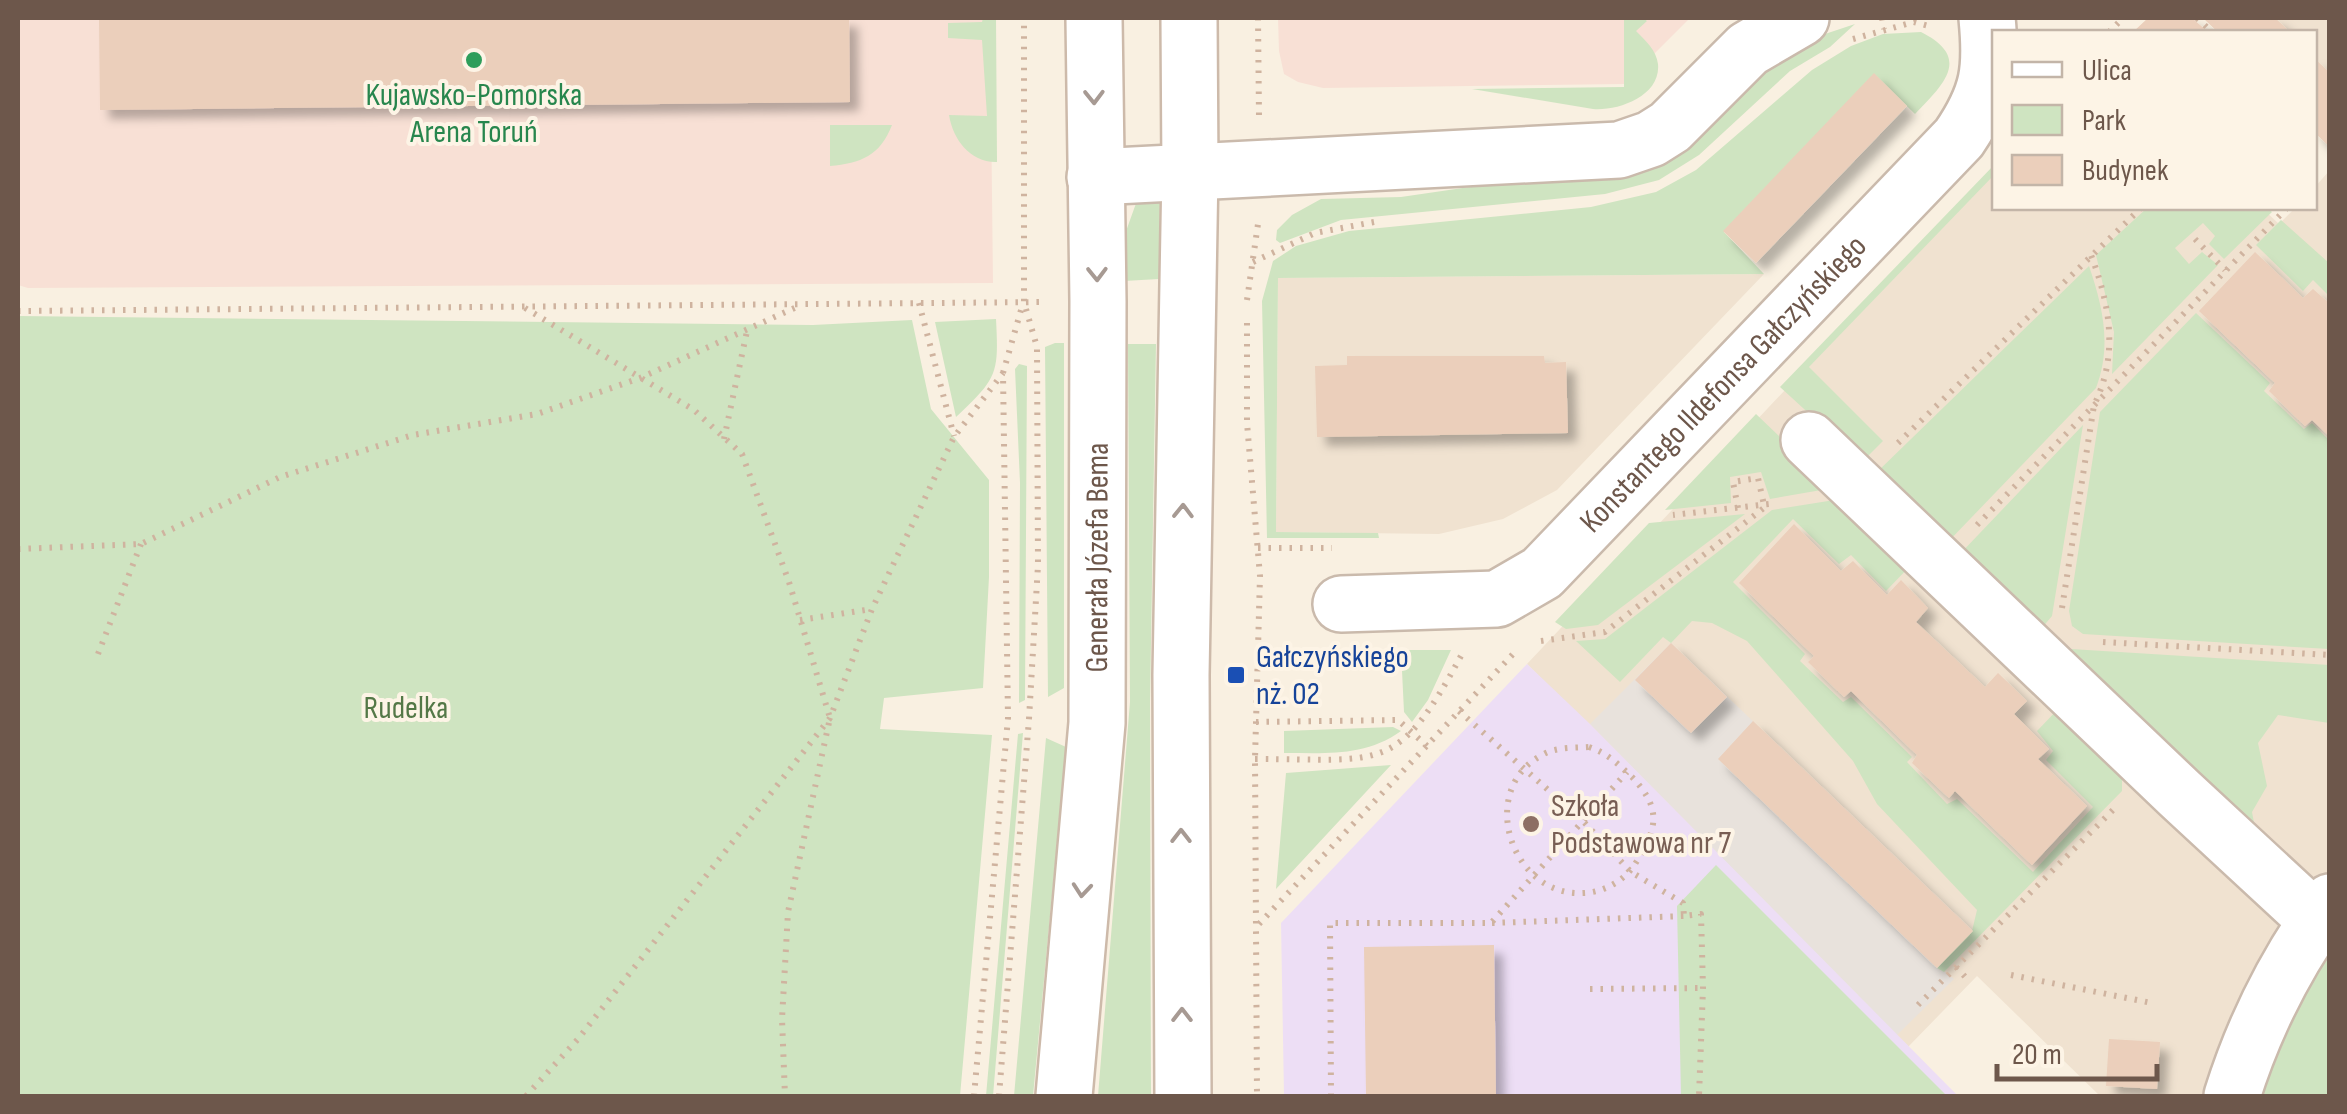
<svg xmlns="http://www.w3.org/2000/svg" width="2347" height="1114" font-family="'Sofia Sans Condensed',sans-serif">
<defs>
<filter id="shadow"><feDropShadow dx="9" dy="9" stdDeviation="5" flood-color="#0004"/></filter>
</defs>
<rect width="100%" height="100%" fill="#f9f0e1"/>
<path fill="#f0e2d0" d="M2203,18H2329V147L2315,132L2314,32H2218Z
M1994,168V208H2262L2279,224L2295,208H2314L2315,187L2329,171V1096H2100L1977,976L1908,1047L1527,664Z
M1764,274L1557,490L1503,519L1439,534L1276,532L1278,278Z"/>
<path fill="#f8e0d5" d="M18,18H990L993,283L28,288L18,285Z
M1278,18H1690L1624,84L1323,88L1298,82L1284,74L1279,51Z"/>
<path fill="#e8e2dc" d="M1671,643L1973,931L1938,967L1954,979L1897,1035L1590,724Z"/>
<path fill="#eddef5" d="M1527,664L1590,724L1958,1096H1284L1281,923Z"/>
<path fill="#cfe4c1" d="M983,18H996L997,162C971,163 953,140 949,115L987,116L982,40L948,38V23L982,22Z
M1624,18H1643L1647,21L1636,31C1646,41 1656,50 1658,64C1661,96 1618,111 1593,109L1472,89L1624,87Z
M1855,24L1830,47L1790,71L1699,155L1659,180L1605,194L1341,220L1280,243L1276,240L1277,230L1292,215L1321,199L1401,197L1531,178L1772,62L1813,38Z
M1921,32C1973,58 1943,85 1915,114L1874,74L1724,232L1764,274L1278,278L1276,532L1378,533L1379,538H1267L1262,301L1273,261L1296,246L1349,231L1591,207L1656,192L1696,170L1812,70L1851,46L1883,34Z
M830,125H892C880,156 861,163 830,166Z
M1994,165V175L1809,367L1883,441L1862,462L1780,387Z
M1160,192L1159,279L1124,281L1125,234L1139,195Z
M2147,208H2267L2272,212L2224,259L2209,244L2215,236L2203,223L2175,248L2189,264L2202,252L2218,265L2112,374L2114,332L2096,255Z
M2281,220L2329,263V296L2313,280L2303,291L2256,245Z
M2089,266C2103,307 2112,346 2096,388L1946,544L1875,474Z
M2196,313L2270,383L2264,391L2304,429L2312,423L2329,440V649L2083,634L2072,626L2069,611L2100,412Z
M18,316L813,325L912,320L931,409L989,480V577L983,688L884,698L880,729L992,735L960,1096H18Z
M996,319C999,375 997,378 956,417L935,322Z
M1055,343H1064V688L1048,697L1045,347Z
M1128,344H1156L1150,702L1151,1096H1098L1130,702Z
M1019,364L1027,366L1025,700L1019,703L1020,483L1015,369Z
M1756,414L1833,488L1770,499L1761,472L1730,477L1731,503L1665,510Z
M2083,425L2052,616L2041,629L1958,556Z
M1847,498L1912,564L1886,591L1851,555L1839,564L1793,519L1733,582L1805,654L1800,661L1843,702L1851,697L1912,757L1907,762L1947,804L1957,799L2033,872L2093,807L2046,760L2053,751L2037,731L2060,707L2122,764V791L1944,972L1937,968L1972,931L1977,910L1877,804L1853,761L1747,641L1712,623L1692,621L1671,643L1663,637L1620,682L1576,641L1605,639L1772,510Z
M1745,514L1598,625L1566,629L1555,622L1649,523Z
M2071,649L2329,665V723L2278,715L2258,743L2267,786L2252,812L2255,828L2066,653Z
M1401,650H1451L1428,700L1412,722L1404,712Z
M1393,727L1401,731C1365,757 1326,753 1284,753V731Z
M1023,733L993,1096H986L1018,734Z
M1046,738L1066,747L1033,1096H1014Z
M1391,765L1276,889L1286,773Z
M1716,865L1947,1096H1681L1677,906Z
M2329,934V1096H2249Z"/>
<path fill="#ebcfbb" filter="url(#shadow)" d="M99,18H849L850,102L100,110Z
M2148,18H2192L2208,32H2133Z
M2203,18H2275L2290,32H2218Z
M2314,58L2330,73V147L2314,132Z
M1874,73L1907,106L1756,263L1723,231Z
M2255,252L2303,298L2313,289L2330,304V437L2312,420L2305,426L2269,391L2275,383L2199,311Z
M1347,356H1544L1545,363L1566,362L1568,433L1317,437L1315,366L1347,365Z
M1794,524L1841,571L1853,561L1887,595L1901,580L1928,608L1916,622L1985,687L1998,673L2027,701L2014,714L2049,749L2038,759L2087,806L2032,865L1955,791L1949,798L1912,763L1917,755L1851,691L1844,697L1808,662L1814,656L1739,583Z
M1671,643L1727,697L1691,733L1635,680Z
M1753,721L1973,931L1937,968L1718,759Z
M1494,945L1496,1096H1366L1364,947Z
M2109,1039L2160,1042L2157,1089L2106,1086Z"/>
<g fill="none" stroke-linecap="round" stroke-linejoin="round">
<defs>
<g id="minor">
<path d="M1095,177L1619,150L1651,139L1670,127L1748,49L1801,18"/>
<path d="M1809,440L2180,794L2316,920"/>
<path id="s1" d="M1341,604L1497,599L1542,573L1959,138C1989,94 1992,69 1987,18"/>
<path d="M2232,1096C2254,1026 2286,962 2330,902"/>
</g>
<g id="secondary">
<path id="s2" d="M1064,1096L1097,723L1098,301L1094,18"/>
<path d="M1183,1096L1181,675L1190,171L1189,18"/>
</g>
</defs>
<use href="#minor" stroke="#cabaac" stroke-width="60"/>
<use href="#secondary" stroke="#cdbaaa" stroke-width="60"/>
<path stroke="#cfb39f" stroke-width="6" stroke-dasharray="2.5 8" stroke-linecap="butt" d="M1258,18L1259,116
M1882,18L1884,29
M2197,18L2212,32
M2109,32L2123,18
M1853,39L1914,22L1932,27
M2195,239L2225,270
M1253,262L1315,233L1374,222
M1247,300L1258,224
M919,303L954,436
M525,308L694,410L742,454L789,582L830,718L788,912L782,1019L785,1096
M18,311L1046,302
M1247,323V423L1260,576L1255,759L1257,1096
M724,439L747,331
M1898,443L2141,208
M1738,508L1733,482L1758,478L1764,505
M1977,525L2287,208
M1258,548H1332
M18,549L141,544L280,477L413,435L537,414L640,378L801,305
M2062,608L2094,405C2119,355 2110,305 2091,255
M800,620L872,609
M1541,641L1605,632L1769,504L1673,515
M2103,642L2330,655
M98,654L141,544
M1459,711L1582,820L1631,872L1683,903L1684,916L1701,914L1703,988L1699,1096
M1256,722L1398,720L1427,746
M1589,747C1607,753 1618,764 1632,777C1662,809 1658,828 1635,864C1624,881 1604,892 1584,893C1511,898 1475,788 1544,754C1557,747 1574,748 1589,747Z
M1255,759C1383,759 1397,775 1462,654
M1492,923L1684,916
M1259,924L1514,653
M1956,967L1970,982
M2011,975L2152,1003
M1590,989L1703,988
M1918,1005L2115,808
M526,1096L578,1039L830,718L872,609L954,437L1003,373
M974,1096L1008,718L1003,373L1023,303
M999,1096L1029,719L1038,565L1037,347L1024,302V18
M1331,1096L1330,923H1491L1627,772"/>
<use href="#minor" stroke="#fff" stroke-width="55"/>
<use href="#secondary" stroke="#fff" stroke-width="55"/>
</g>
<defs><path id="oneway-chevron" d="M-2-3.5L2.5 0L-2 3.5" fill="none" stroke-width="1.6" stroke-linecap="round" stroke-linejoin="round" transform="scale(2.5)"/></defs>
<g stroke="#a79a93">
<use href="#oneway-chevron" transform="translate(1094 97) rotate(89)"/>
<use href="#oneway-chevron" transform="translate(1097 274) rotate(89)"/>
<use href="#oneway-chevron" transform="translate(1183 511) rotate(-89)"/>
<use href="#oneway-chevron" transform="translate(1181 836) rotate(-90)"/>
<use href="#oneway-chevron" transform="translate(1082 890) rotate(95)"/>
<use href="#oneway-chevron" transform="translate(1182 1015) rotate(-90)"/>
</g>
<circle fill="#2e9e5b" stroke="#fdf4e6" stroke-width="4" cx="474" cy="60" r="10"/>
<rect fill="#1a4fb4" stroke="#fdf4e6" stroke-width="4" x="1226" y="665" width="20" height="20" rx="5"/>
<circle fill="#8d6e63" stroke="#fdf4e6" stroke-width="4" cx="1531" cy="824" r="10"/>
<g text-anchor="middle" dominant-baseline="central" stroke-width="8" stroke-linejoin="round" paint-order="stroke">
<g font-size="32" fill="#27864d" stroke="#fdf4e6">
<text x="474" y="95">Kujawsko-Pomorska<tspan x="474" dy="37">Arena Toruń</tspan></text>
</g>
<g font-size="32" fill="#6d574b" stroke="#fdf4e6">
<text stroke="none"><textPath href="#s1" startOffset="470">Konstantego Ildefonsa Gałczyńskiego</textPath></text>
<text stroke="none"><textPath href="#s2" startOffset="540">Generała Józefa Bema</textPath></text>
</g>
<g font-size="32" fill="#164399" stroke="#fdf4e6" text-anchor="start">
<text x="1256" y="657">Gałczyńskiego<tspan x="1256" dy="37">nż. 02</tspan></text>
</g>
<g font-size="32" fill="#547847" stroke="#fdf4e6">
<text x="406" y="708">Rudelka</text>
</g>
<g font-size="32" fill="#785e54" stroke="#fdf4e6" text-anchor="start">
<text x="1551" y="806">Szkoła<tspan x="1551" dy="37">Podstawowa nr 7</tspan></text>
</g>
</g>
<rect width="2347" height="1114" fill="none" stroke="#6d574b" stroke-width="40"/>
<rect x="1992" y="30" width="325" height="180" fill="#fdf4e6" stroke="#c3b5a8" stroke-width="2.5"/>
<rect x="2012" y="62" width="50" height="15" fill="#ffffff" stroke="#c3b5a8" stroke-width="2.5"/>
<text x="2082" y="80" font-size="30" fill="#6d574b">Ulica</text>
<rect x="2012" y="105" width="50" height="30" fill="#cfe4c1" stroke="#c3b5a8" stroke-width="2.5"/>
<text x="2082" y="130" font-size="30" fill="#6d574b">Park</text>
<rect x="2012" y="155" width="50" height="30" fill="#ebcfbb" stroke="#c3b5a8" stroke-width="2.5"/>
<text x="2082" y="180" font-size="30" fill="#6d574b">Budynek</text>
<path d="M1997 1064v15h160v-15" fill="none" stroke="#6d574b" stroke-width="5"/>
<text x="2012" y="1064" font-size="30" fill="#6d574b" stroke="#fdf4e6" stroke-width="8" paint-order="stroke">20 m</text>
</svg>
